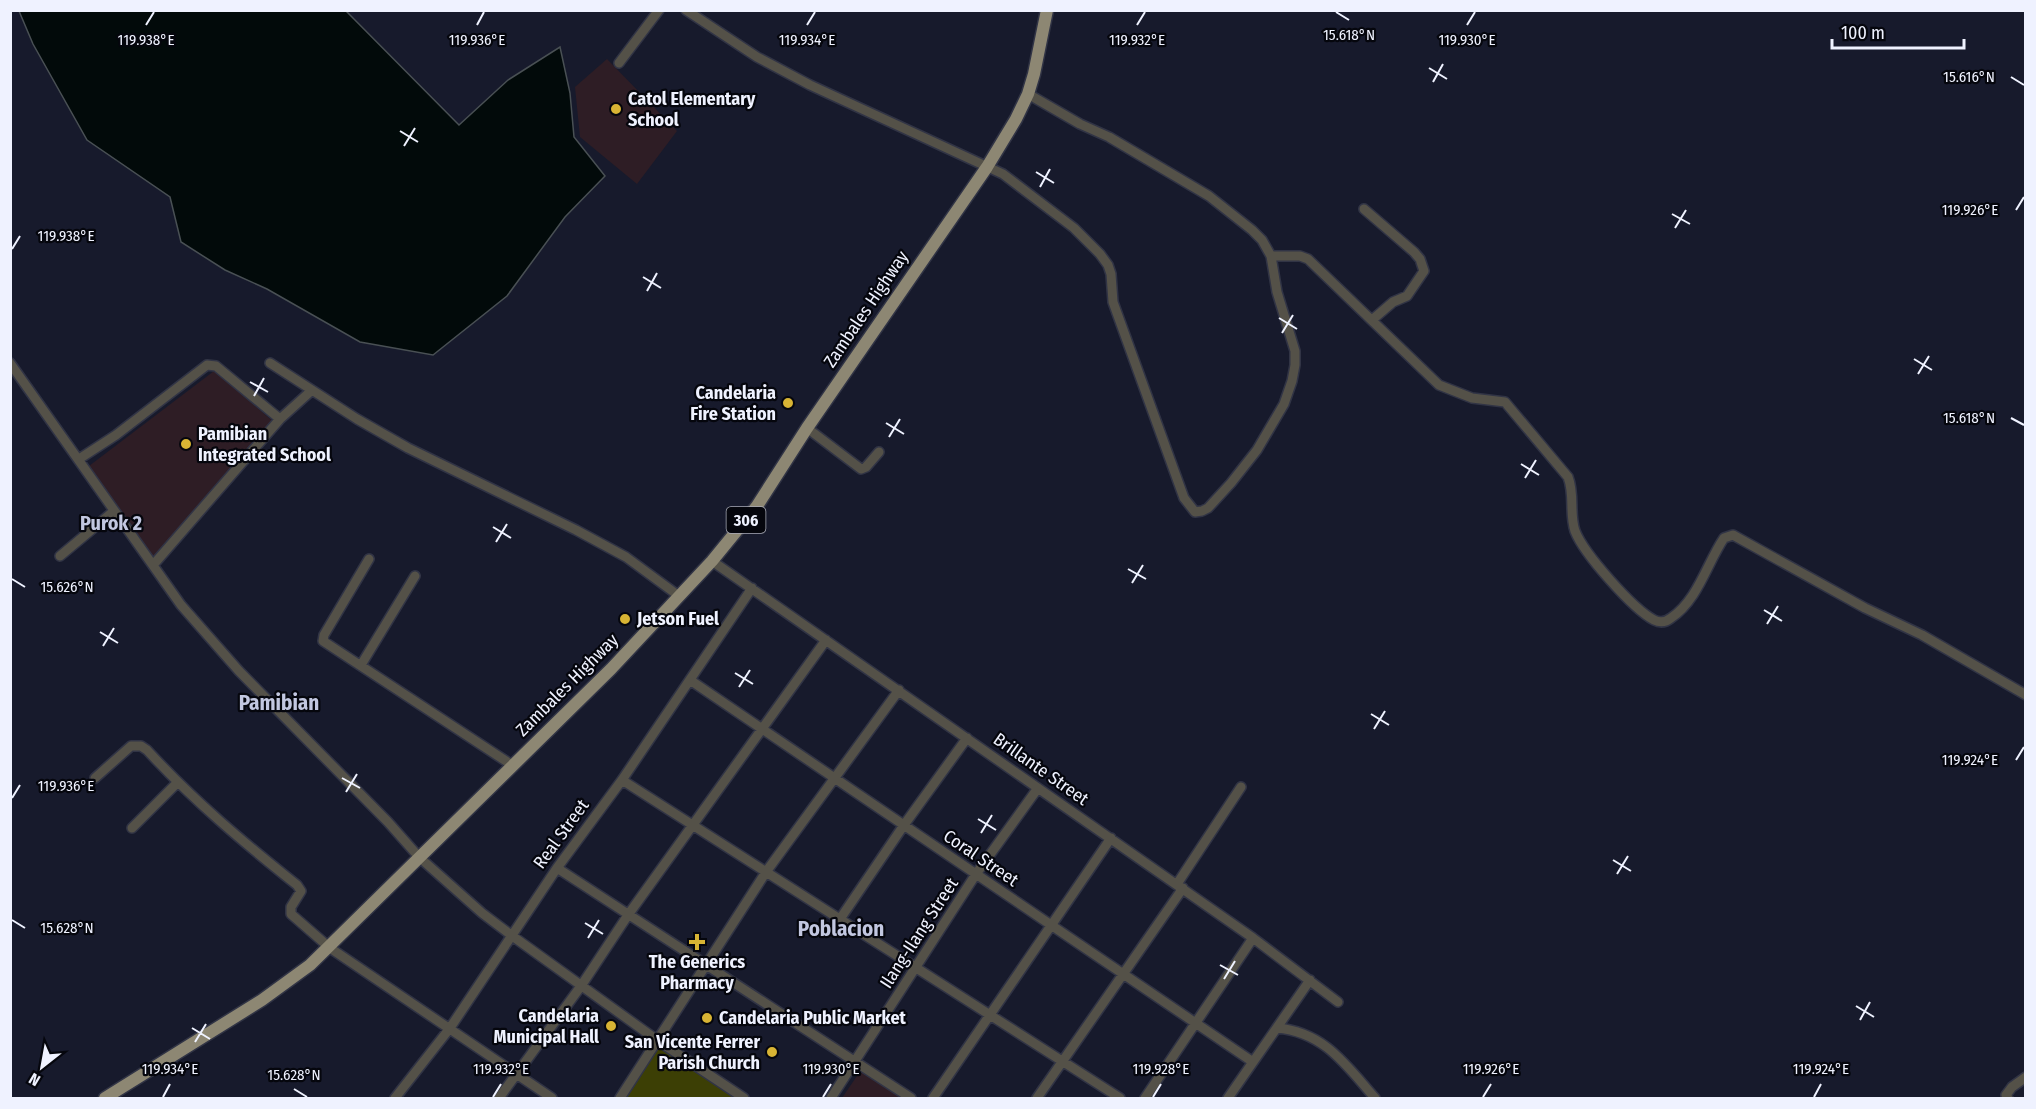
<svg xmlns="http://www.w3.org/2000/svg" width="2036" height="1109" font-family="'Fira Sans Condensed',sans-serif">
<rect width="100%" height="100%" fill="#171a2c"/>
<path fill="#2e1d25" d="M607,59L677,131L637,184L580,137L575,87Z
M214,371L275,423L153,559L89,466Z
M861,1070L904,1098H842Z"/>
<path fill="#3c3f05" d="M658,1047L735,1098H623Z"/>
<path fill="#020a0a" stroke="#495054" stroke-width="1.5" d="M19,11H346L459,125L508,80L560,47L570,93L574,137L605,176L565,217L507,296L433,355L360,342L267,289L225,270L181,242L170,197L87,140L33,44Z"/>
<g fill="none" stroke-linecap="round" stroke-linejoin="round">
<defs>
<path id="minor" d="M686,10L757,57L810,85L1003,174L1074,228L1100,254L1108,265L1111,274L1113,302L1184,498L1195,512L1202,511L1208,508L1231,483L1257,450L1284,404L1292,381L1295,365V351L1277,292L1271,256L1262,240L1252,230L1209,196L1109,137L1080,124L1028,94
M619,63L659,10
M1364,209L1414,252L1420,259L1424,271L1407,296L1393,302L1372,320
M1271,256H1300L1308,259L1439,385L1472,398L1505,402L1568,477C1575,495 1569,513 1575,531C1584,554 1633,609 1654,620C1660,623 1666,622 1671,618C1698,600 1707,563 1724,538L1733,535L1865,608L1922,635L2026,695
M10,363L181,605L239,671L388,822L419,857L482,913L511,935L657,1040L744,1098
M270,363L357,419L408,448L576,530L626,557L679,596
M807,428L861,469L866,467L879,452
M79,459L116,435L207,365L216,366L280,419
M60,556L114,511
M369,559L324,635L323,641L512,765
M712,561L1253,938L1338,1002
M154,564L280,419L311,391
M361,665L415,576
M690,680L1253,1062
M95,778L131,746H141L147,750C194,801 243,842 297,885L301,891L291,907V914L330,948L552,1098
M622,780L1120,1098
M132,828L177,783
M557,868L911,1098
M1177,884L1241,787
M840,919L904,825L967,738
M1277,1028C1324,1032 1346,1065 1375,1098
M395,1098L450,1028L557,868L622,780L752,588
M499,1098L581,986L628,915L826,640
M620,1098L766,872L899,690
M831,1098L976,874L1038,788
M933,1098L1111,838
M1037,1098L1183,888
M1145,1098L1253,938
M1228,1098L1310,980
M2008,1098L2006,1095L2012,1087L2026,1077"/>
<path id="major" d="M105,1098L262,1000L310,965L611,669L712,561L757,506L807,428L987,167L1016,119L1028,94L1034,74L1047,10"/>
</defs>
<use href="#minor" stroke="#313445" stroke-width="12"/>
<use href="#major" stroke="#313445" stroke-width="15"/>
<use href="#minor" stroke="#545148" stroke-width="9"/>
<use href="#major" stroke="#8d8773" stroke-width="12"/>
</g>
<path fill="none" stroke="#eff2ff" stroke-width="2" d="M1336,12L1349,20M146,25L154,12M477,25L484,12M807,25L815,12M1137,25L1145,12M1467,25L1475,12M1429,68L1447,79M2011,77L2024,85M1433,82L1443,64M400,131L418,142M404,146L415,128M1036,172L1054,183M1040,187L1050,169M2016,210L2024,197M1672,214L1690,224M1675,228L1686,210M12,249L20,236M643,277L661,288M647,291L657,273M1279,318L1297,329M1282,333L1293,315M1914,359L1932,370M1918,374L1929,356M250,382L268,392M254,396L264,378M2011,418L2024,425M886,423L904,434M889,437L900,419M1521,464L1539,475M1525,478L1536,460M493,527L511,538M496,542L507,524M1128,569L1146,579M12,579L25,587M1132,583L1143,565M1764,610L1782,621M1767,624L1778,606M100,632L118,643M103,646L114,628M735,673L753,684M739,687L750,670M1371,714L1389,725M1374,729L1385,711M2016,760L2024,747M342,778L360,788M346,792L357,774M12,798L20,785M978,819L996,830M981,833L992,815M1613,860L1631,871M1617,874L1628,856M12,920L25,928M585,923L603,934M588,938L599,920M1220,965L1238,975M1224,979L1235,961M1856,1006L1874,1017M1860,1020L1870,1002M192,1028L210,1039M195,1042L206,1024M294,1089L307,1097M163,1097L170,1084M493,1097L501,1084M823,1097L831,1084M1153,1097L1161,1084M1483,1097L1491,1084M1814,1097L1821,1084"/>
<g fill="#d8b434" stroke="#05060d" stroke-width="2">
<circle cx="616" cy="109" r="6"/>
<circle cx="788" cy="403" r="6"/>
<circle cx="186" cy="444" r="6"/>
<circle cx="625" cy="619" r="6"/>
<path d="M694 933h6v6h6v6h-6v6h-6v-6h-6v-6h6z"/>
<circle cx="707" cy="1018" r="6"/>
<circle cx="611" cy="1026" r="6"/>
<circle cx="772" cy="1052" r="6"/>
</g>
<g text-anchor="middle" dominant-baseline="central" stroke-width="4.5" stroke-linejoin="round" paint-order="stroke">
<rect fill="#05060d" stroke="#a9abb6" stroke-width="1.5" x="726.5" y="507" width="39" height="26" rx="4.5"/>
<g font-size="16" font-weight="bold" fill="#eff2ff">
<text x="746" y="520">306</text>
</g>
<g font-size="18" font-weight="bold" fill="#eff2ff" stroke="#05060d" text-anchor="start">
<text x="628" y="99">Catol Elementary<tspan x="628" dy="21">School</tspan></text>
<text x="776" y="393" text-anchor="end">Candelaria<tspan x="776" dy="21">Fire Station</tspan></text>
<text x="198" y="434">Pamibian<tspan x="198" dy="21">Integrated School</tspan></text>
<text x="637" y="619">Jetson Fuel</text>
<text x="697" y="962" text-anchor="middle">The Generics<tspan x="697" dy="21">Pharmacy</tspan></text>
<text x="599" y="1016" text-anchor="end">Candelaria<tspan x="599" dy="21">Municipal Hall</tspan></text>
<text x="719" y="1018">Candelaria Public Market</text>
<text x="760" y="1042" text-anchor="end">San Vicente Ferrer<tspan x="760" dy="21">Parish Church</tspan></text>
</g>
<g font-size="18" fill="#eff2ff" stroke="#05060d">
<text transform="translate(866 309) rotate(-56)">Zambales Highway</text>
<text transform="translate(567 685) rotate(-45)">Zambales Highway</text>
<text transform="translate(1041 769) rotate(35)">Brillante Street</text>
<text transform="translate(561 834) rotate(-54)">Real Street</text>
<text transform="translate(981 858) rotate(34)">Coral Street</text>
<text transform="translate(919 933) rotate(-57)">Ilang-Ilang Street</text>
</g>
<g font-size="20" font-weight="bold" fill="#c2c7e0" stroke="#05060d">
<text x="111" y="523">Purok 2</text>
</g>
<g font-size="21" font-weight="bold" fill="#c2c7e0" stroke="#05060d">
<text x="279" y="703">Pamibian</text>
<text x="841" y="929">Poblacion</text>
</g>
</g>
<g font-size="15" text-anchor="middle" fill="#eff2ff" stroke="#05060d" stroke-width="4.5" stroke-linejoin="round" paint-order="stroke">
<text x="1349" y="40">15.618°N</text>
<text x="477" y="45">119.936°E</text>
<text x="146" y="45">119.938°E</text>
<text x="807" y="45">119.934°E</text>
<text x="1137" y="45">119.932°E</text>
<text x="1467" y="45">119.930°E</text>
<text x="1969" y="82">15.616°N</text>
<text x="1970" y="215">119.926°E</text>
<text x="66" y="241">119.938°E</text>
<text x="1969" y="423">15.618°N</text>
<text x="67" y="592">15.626°N</text>
<text x="1970" y="765">119.924°E</text>
<text x="66" y="791">119.936°E</text>
<text x="67" y="933">15.628°N</text>
<text x="170" y="1074">119.934°E</text>
<text x="501" y="1074">119.932°E</text>
<text x="831" y="1074">119.930°E</text>
<text x="1161" y="1074">119.928°E</text>
<text x="1491" y="1074">119.926°E</text>
<text x="1821" y="1074">119.924°E</text>
<text x="294" y="1080">15.628°N</text>
</g>
<rect width="2036" height="1109" fill="none" stroke="#eff2ff" stroke-width="24"/>
<g transform="translate(42 1067) rotate(211)" stroke="#05060d" stroke-width="4.5" paint-order="stroke">
<path d="M0-4.5L10 22L0 15L-10 22Z" fill="#eff2ff"/>
<text y="-9" font-size="16" font-weight="bold" text-anchor="middle" fill="#eff2ff">N</text>
</g>
<path d="M1832 39v9h132v-9" fill="none" stroke="#eff2ff" stroke-width="3"/>
<text x="1841" y="39" font-size="18" fill="#eff2ff" stroke="#05060d" stroke-width="4.5" paint-order="stroke">100 m</text>
</svg>
